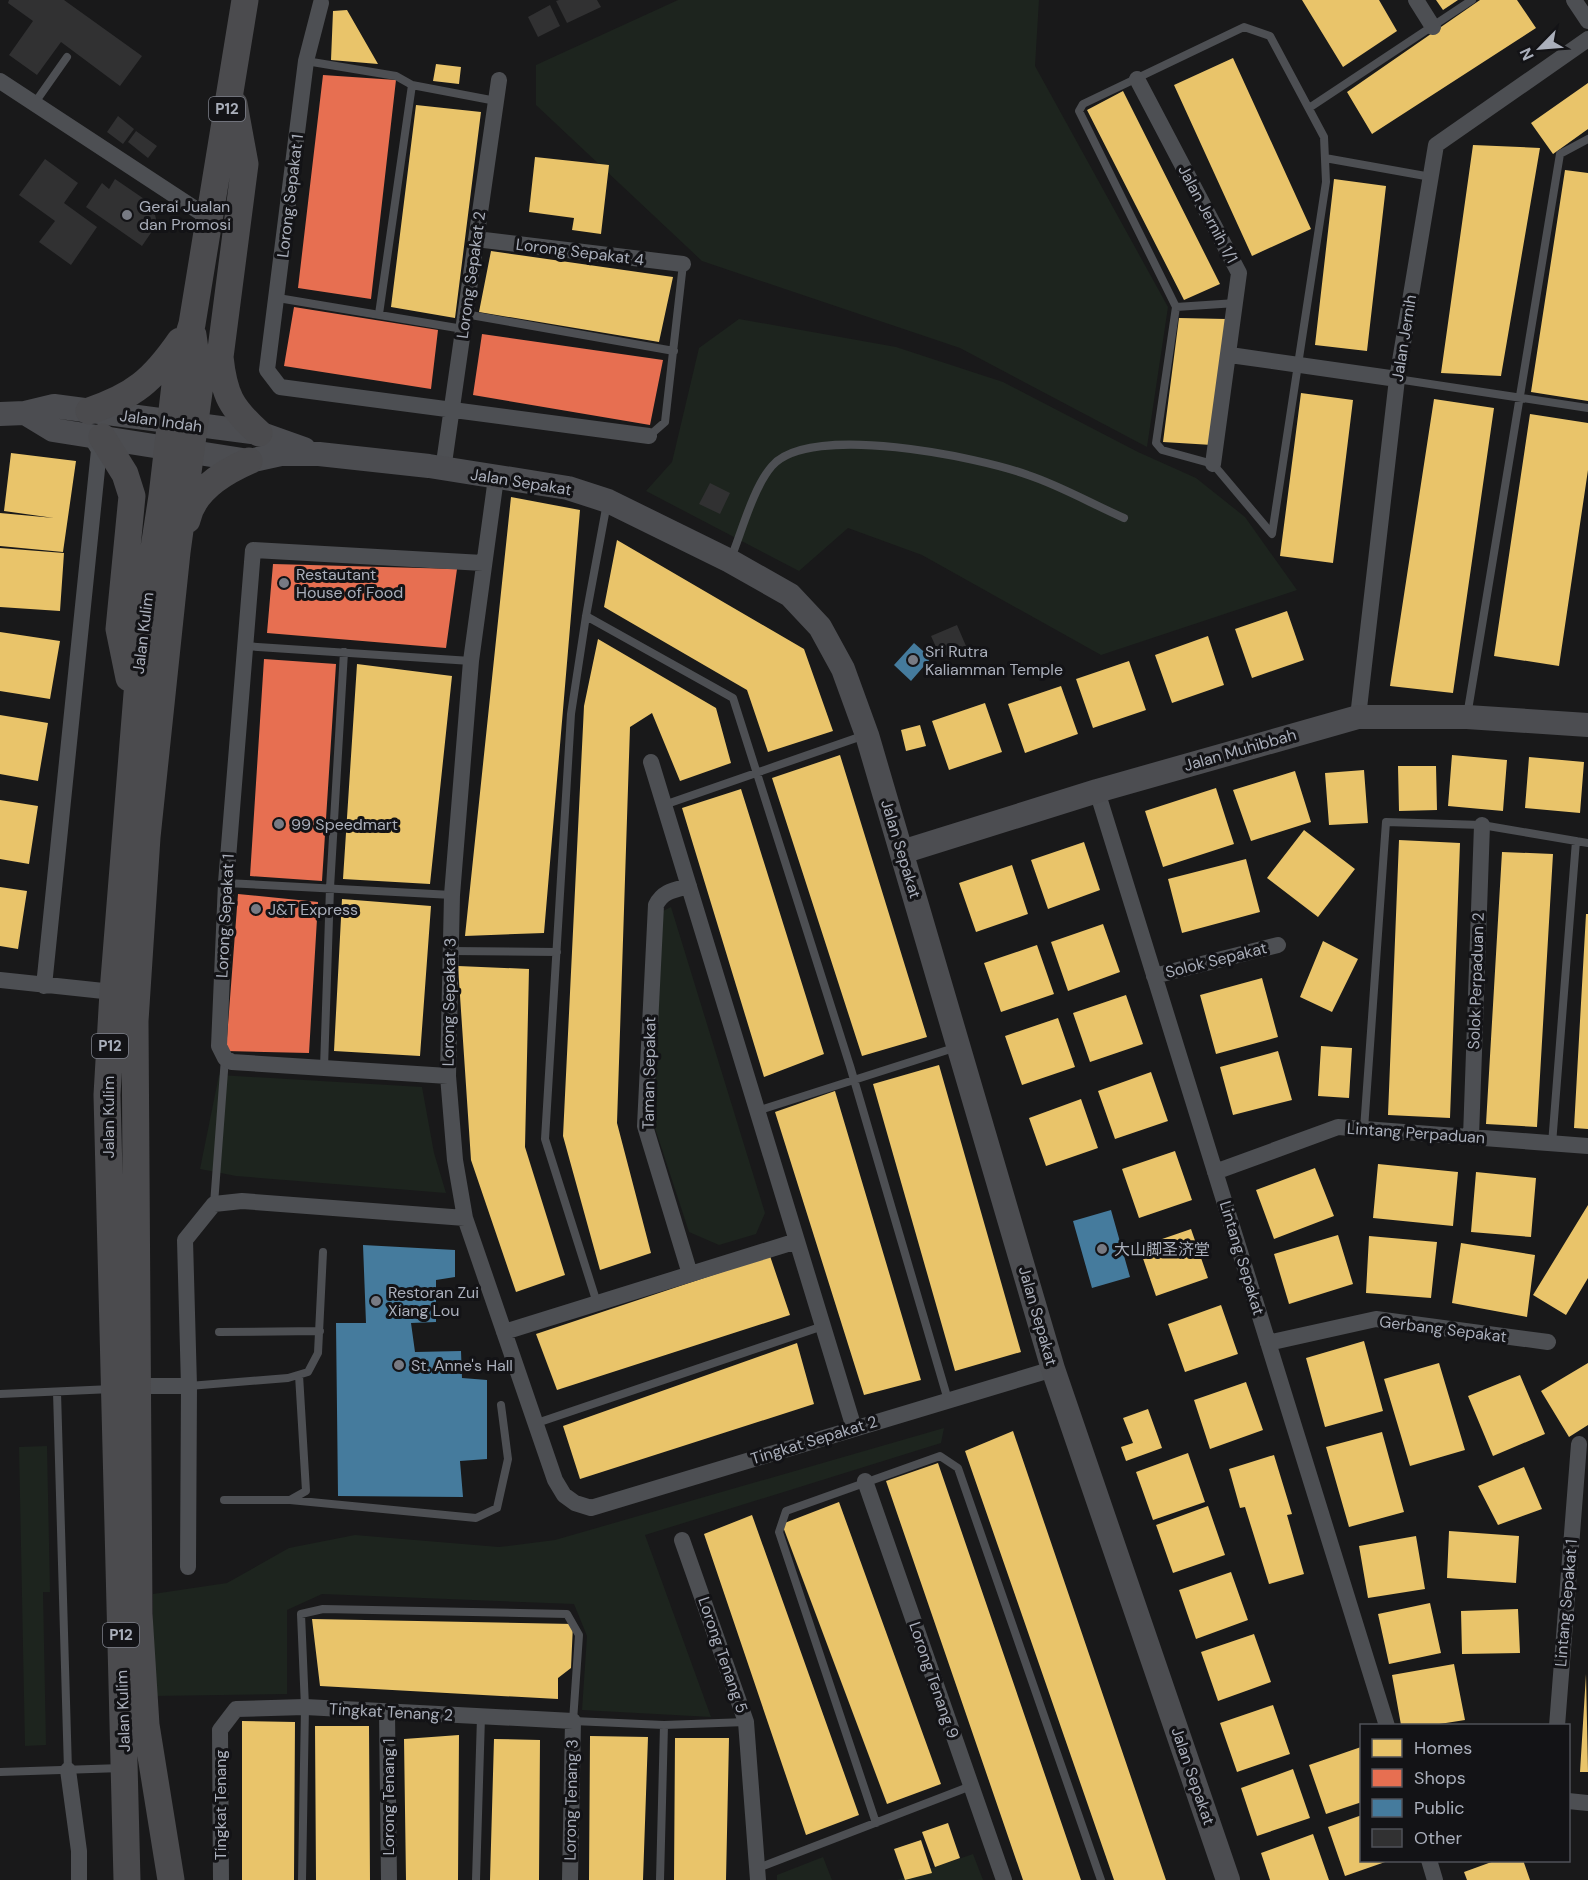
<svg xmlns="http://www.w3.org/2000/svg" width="1588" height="1880" font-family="'DM Sans','Noto Sans SC',sans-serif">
<rect width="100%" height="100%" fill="#19191a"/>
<path fill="#1d241e" d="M678,0H1039L1035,66L1168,307L1147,447L960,348L702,261L536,105V65Z
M739,319L896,347L1003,382L1138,452L1196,478L1245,517L1297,590L1101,655L922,555L848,528L799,571L646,491L672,462L699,348Z
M671,907L765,1213L756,1234L719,1245L689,1232L654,1125L661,912Z
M219,1075L422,1087L434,1153L446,1193L236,1176L200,1169Z
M944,1428L941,1443L645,1535L711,1717L582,1710L587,1636L574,1604L322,1594L287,1610V1694L153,1696V1594L227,1583L289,1548L355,1535L499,1547L555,1540Z
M47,1446L50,1592H43L46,1745L25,1746L19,1447Z
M973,1854L983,1880H897Z
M823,1857L832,1880H777V1875Z"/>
<path fill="#e9c46a" d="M1302,0H1379L1397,31L1343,67Z
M1436,0H1458L1443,10Z
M1480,0H1517L1536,28L1372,134L1347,92Z
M347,10L378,64L331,60L333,11Z
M1233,58L1311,229L1252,256L1174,85Z
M436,64L461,67L459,84L433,81Z
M1588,83V129L1553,154L1531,123Z
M1123,91L1220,284L1184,300L1087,110Z
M416,105L481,112L455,318L391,307Z
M1473,145L1540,148L1501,376L1441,373Z
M535,157L609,165L601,234L572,230L574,218L529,212Z
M1565,170L1588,173V401L1531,392Z
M1334,179L1386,186L1367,351L1315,345Z
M491,251L673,277L659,342L479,312Z
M1179,318L1226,319L1212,445L1163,442Z
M1301,393L1353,400L1333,563L1280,556Z
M1434,399L1494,408L1453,693L1390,686Z
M1530,414L1588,423V470L1559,666L1494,656Z
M11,453L76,461L63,552L0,546V513L54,518L4,511Z
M511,497L580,510L544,933L465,936Z
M617,540L804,649L833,731L768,752L747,690L604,607Z
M0,548L64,553L60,611L0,607Z
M1287,611L1304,660L1252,678L1235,629Z
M0,632L60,641L50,699L0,691Z
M1208,636L1224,685L1172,703L1155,655Z
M598,639L716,708L731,763L680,781L652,713L630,727L617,1123L651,1253L600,1270L563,1136L584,706Z
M1129,661L1146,710L1093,728L1076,679Z
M357,664L452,676L430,884L343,879Z
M1061,686L1078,734L1025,753L1008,704Z
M985,703L1002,752L949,770L932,721Z
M0,715L48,723L38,781L0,774Z
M920,725L926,746L906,751L901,730Z
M840,755L927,1037L862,1056L772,778Z
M1452,755L1507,760L1503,811L1448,806Z
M1529,757L1584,762L1580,813L1525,808Z
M1398,766H1436L1437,810L1399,811Z
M1364,770L1368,823L1329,825L1325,773Z
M1295,771L1311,822L1251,841L1233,790Z
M1216,788L1234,844L1163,867L1145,811Z
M741,789L824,1054L764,1077L682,808Z
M0,800L38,806L29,864L0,859Z
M1304,830L1355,869L1318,917L1267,878Z
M1399,840L1460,843L1450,1118L1388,1115Z
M1084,842L1100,890L1048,909L1031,860Z
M1502,852L1553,854L1537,1127L1486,1124Z
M1246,859L1260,912L1182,933L1168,879Z
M1012,865L1028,914L976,932L959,883Z
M0,887L27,891L18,949L0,946Z
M342,899L431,906L420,1056L334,1051Z
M1586,914H1588V1129L1574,1128Z
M1103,924L1120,972L1068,991L1051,942Z
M1323,941L1358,959L1332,1012L1300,997Z
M1037,945L1054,994L1001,1012L984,963Z
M458,966L529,969L525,1147L565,1275L516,1292L471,1160Z
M1262,978L1278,1037L1216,1054L1200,995Z
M1126,995L1143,1044L1090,1062L1073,1013Z
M1058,1018L1075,1067L1022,1085L1005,1036Z
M1321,1046L1352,1048L1349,1098L1318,1096Z
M1278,1051L1292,1100L1233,1115L1220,1067Z
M939,1065L1021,1352L955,1371L873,1084Z
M1151,1072L1168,1121L1115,1139L1098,1091Z
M835,1091L921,1380L864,1395L775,1112Z
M1081,1099L1098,1148L1046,1166L1029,1118Z
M1175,1151L1192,1200L1139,1218L1122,1169Z
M1378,1164L1458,1172L1453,1226L1373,1218Z
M1315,1168L1334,1216L1274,1239L1256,1190Z
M1476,1172L1536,1178L1531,1237L1471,1232Z
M1588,1205V1278L1566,1315L1533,1295Z
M1191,1229L1208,1278L1156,1296L1139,1247Z
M1338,1235L1353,1284L1289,1304L1274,1254Z
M1369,1236L1437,1242L1431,1298L1366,1293Z
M1461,1243L1535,1255L1527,1317L1452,1303Z
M770,1256L790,1315L557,1390L536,1334Z
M1221,1305L1238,1354L1185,1372L1168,1324Z
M1364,1341L1383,1411L1325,1427L1306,1358Z
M797,1343L814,1404L580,1479L563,1426Z
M1439,1363L1465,1450L1410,1466L1384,1379Z
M1588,1363V1425L1569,1437L1541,1391Z
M1520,1375L1545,1434L1493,1456L1468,1396Z
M1246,1382L1263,1430L1210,1449L1194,1400Z
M1148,1409L1162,1448L1126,1461L1121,1447L1133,1443L1123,1418Z
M1013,1431L1166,1880H1114L965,1451Z
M1382,1432L1404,1512L1349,1527L1326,1447Z
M1188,1453L1205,1502L1153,1520L1136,1472Z
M1274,1455L1292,1514L1287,1515L1304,1574L1269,1584L1245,1507L1240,1508L1229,1469Z
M938,1463L1081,1880H1023L886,1481Z
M1524,1467L1542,1509L1498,1525L1478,1486Z
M839,1502L941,1784L887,1804L782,1524Z
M1208,1506L1225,1555L1173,1573L1156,1525Z
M752,1515L859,1815L806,1835L704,1534Z
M1449,1531L1519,1536L1516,1583L1447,1578Z
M1416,1536L1425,1589L1368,1598L1359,1546Z
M1231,1572L1248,1620L1196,1639L1179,1590Z
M1430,1603L1441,1653L1389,1664L1378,1614Z
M1518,1609L1520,1653L1462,1654L1461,1611Z
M312,1619L573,1624L571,1668L558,1678V1699L320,1686Z
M1254,1634L1271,1682L1218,1701L1201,1652Z
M1454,1664L1465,1720L1433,1725H1401L1392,1675Z
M1586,1674L1588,1772H1580Z
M1273,1705L1290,1754L1237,1772L1220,1723Z
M242,1721L295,1722L294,1880H242Z
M315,1726H369L370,1880H316Z
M459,1735L458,1880H406L404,1739Z
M590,1736L648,1737L643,1880H589Z
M675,1738H729L726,1880H674Z
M494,1739L540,1740L539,1880H490Z
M1361,1747L1362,1802L1326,1814L1309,1765Z
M1293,1769L1310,1818L1257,1836L1241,1788Z
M1362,1815V1860L1388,1861L1345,1876L1328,1827Z
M948,1823L960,1858L935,1867L922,1832Z
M1313,1834L1329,1880H1270L1261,1853Z
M921,1840L932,1873L905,1880L894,1849Z
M1497,1860H1523L1530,1880H1467L1464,1872Z"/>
<path fill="#e76f51" d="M323,75L396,80L371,299L298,288Z
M294,307L438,330L431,389L284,366Z
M482,334L663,360L650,425L473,395Z
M273,564L457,569L446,648L267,633Z
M264,659L336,664L322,881L250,876Z
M238,894L318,902L309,1053L226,1051Z"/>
<path fill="#457b9d" d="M914,643L931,658L911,681L894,665Z
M1111,1210L1130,1277L1092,1288L1073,1221Z
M363,1245L455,1250V1277L436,1280V1322L411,1323L415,1352L461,1351L462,1378L487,1380V1459L460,1461L463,1497L338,1496L336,1323H366Z"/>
<path fill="#313132" d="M9,0H64L142,56L120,86L61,42L37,75L9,55L33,21L8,3Z
M559,0H597L601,7L567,23L556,1Z
M550,5L560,26L538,37L528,17Z
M118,116L134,129L123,144L107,132Z
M136,131L157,146L148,158L128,142Z
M45,159L78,183L64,203L97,227L71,265L39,242L55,221L19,195Z
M115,179L153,205L157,224L142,246L86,207L102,183L109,189Z
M710,483L730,493L720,514L699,504Z
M957,625L966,646L941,658L931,636Z"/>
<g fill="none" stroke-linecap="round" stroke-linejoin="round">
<path stroke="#4d4f53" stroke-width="8" d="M306,61L396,76L412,85L379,314
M412,85L496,101
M34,104L67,57
M1309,108L1472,0
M1325,158L1431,177
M278,298L463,329
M1176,307L1156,443L1162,450L1213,464L1272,534L1326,182L1324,137L1270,36L1244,27L1083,104L1079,111L1176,307L1236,303
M465,314L674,351
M1397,379L1588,408
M649,436L665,422L683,264
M731,558C742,531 753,488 772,466C810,422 979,457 1028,475C1061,486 1092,504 1124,518
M586,616L733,698L850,1066L948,1400
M244,646L471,661
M1467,716L1560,154L1588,139
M664,805L865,735
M226,883L452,895
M450,951L557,952
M324,1068L330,888L344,652
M757,1111L957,1047
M1364,1129L1386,822L1482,825L1588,843
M1552,1144L1576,841
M214,1204L225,1058
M597,1303L545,1139L571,714L586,616L607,503
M219,1332L320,1331
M189,1386L288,1378L308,1372L318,1353L323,1252
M57,1392L68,1770
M0,1394L112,1389
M534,1424L823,1326
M224,1500H290L306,1491L299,1375
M290,1500L476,1518L497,1508L508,1459L501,1405
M0,1772L122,1768
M876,1823L779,1532L786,1511L940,1456L958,1468L1101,1880
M758,1868L971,1786
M302,1880L305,1707L301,1614L323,1609L567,1614L579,1635L573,1721L664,1725L746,1722
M476,1880L481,1717
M660,1880L664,1725"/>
<path stroke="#4d4f53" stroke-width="16" d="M1416,0L1433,27
M1574,0L1588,21
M321,3L306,61L267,370L280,387L649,436
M1137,79L1239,273L1213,464
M0,81L209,218
M476,239L683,264
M1230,355L1397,379
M443,470L499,80
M496,478L471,661L452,895L448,1076L455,1160L465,1218L555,1480L564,1495L575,1503L591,1508L1053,1369
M1358,717L1397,379L1436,145L1588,39
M651,762L854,1428
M1097,791L1387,1726
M689,886C674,890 663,891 656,905L645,1126L690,1274
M1154,976L1278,945
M0,980L113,992
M44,986L99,450L91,437
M448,1076L232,1062L225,1058L219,1046L226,883L253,550L483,563
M1471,1137L1482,825
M1215,1172L1338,1127L1588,1146
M504,1332L797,1241
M1268,1343L1376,1319L1548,1342
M138,1386H189
M865,1481L1004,1880
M682,1540L746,1722L758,1880
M188,1567L189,1386L185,1240L214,1204L242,1201L465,1218
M387,1713L389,1880
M1557,1726L1579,1444
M68,1770L79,1851V1880
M1568,1801L1588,1803
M1429,1860L1435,1880
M221,1880L220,1730L236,1709L305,1707L573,1721L570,1880"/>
<path stroke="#4c4d51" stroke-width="24" d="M25,413L53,430L249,461L281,454H319L429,466L568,488L608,501L730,561L790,595L820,627L843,669L867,735L1053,1369L1228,1880
M0,414L25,413L54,406L259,433L304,449
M902,852L1097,791L1358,717H1467L1588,725"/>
<path stroke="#4b4b4e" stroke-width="27" d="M234,104L245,164L220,357C224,395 231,408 259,433
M89,411C134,396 153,380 180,341
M102,437L125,474L132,496L119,629L129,678
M187,520C193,491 224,472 249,461
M127,1880L107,1095L113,992L143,619L162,496L176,376L192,324L245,0
M171,1880L146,1725L139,1614L135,1021L147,837L177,552L200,385L193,335"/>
</g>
<g fill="#777a83" stroke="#131316" stroke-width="2">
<circle cx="127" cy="215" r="6"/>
<circle cx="284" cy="583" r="6"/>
<circle cx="913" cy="660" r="6"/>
<circle cx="279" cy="824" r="6"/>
<circle cx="256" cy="909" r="6"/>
<circle cx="1102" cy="1249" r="6"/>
<circle cx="376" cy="1301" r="6"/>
<circle cx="399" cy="1365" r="6"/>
</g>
<g text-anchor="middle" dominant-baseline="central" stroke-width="6" stroke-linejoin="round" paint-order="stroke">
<g fill="#131316" stroke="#7d808a" stroke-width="1.5">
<rect x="209" y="97" width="36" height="24" rx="4.5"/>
<rect x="92" y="1034" width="36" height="24" rx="4.5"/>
<rect x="103" y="1623" width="36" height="24" rx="4.5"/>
</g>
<g font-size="15" font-weight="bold" fill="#aaafbb">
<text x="227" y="109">P12</text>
<text x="110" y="1046">P12</text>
<text x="121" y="1635">P12</text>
</g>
<g font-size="16" fill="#aaafbb" stroke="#131316">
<text transform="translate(290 196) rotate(-83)">Lorong Sepakat 1</text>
<text transform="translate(1208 214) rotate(62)">Jalan Jernih 1/1</text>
<text transform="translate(580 252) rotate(7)">Lorong Sepakat 4</text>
<text transform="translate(471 275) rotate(-82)">Lorong Sepakat 2</text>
<text transform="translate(1404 338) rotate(-81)">Jalan Jernih</text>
<text transform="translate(161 421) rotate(8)">Jalan Indah</text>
<text transform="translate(521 482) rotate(9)">Jalan Sepakat</text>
<text transform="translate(143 633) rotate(-83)">Jalan Kulim</text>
<text transform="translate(1240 750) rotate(-16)">Jalan Muhibbah</text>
<text transform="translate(901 849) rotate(73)">Jalan Sepakat</text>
<text transform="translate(225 916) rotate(-87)">Lorong Sepakat 1</text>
<text transform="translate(1216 960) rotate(-14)">Solok Sepakat</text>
<text transform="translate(1476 981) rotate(-88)">Solok Perpaduan 2</text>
<text transform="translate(449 1002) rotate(-89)">Lorong Sepakat 3</text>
<text transform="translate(649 1073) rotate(-89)">Taman Sepakat</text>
<text transform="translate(108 1117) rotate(-90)">Jalan Kulim</text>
<text transform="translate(1416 1133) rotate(4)">Lintang Perpaduan</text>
<text transform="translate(1242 1258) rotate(73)">Lintang Sepakat</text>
<text transform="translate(1038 1316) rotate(74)">Jalan Sepakat</text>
<text transform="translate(1443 1329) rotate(7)">Gerbang Sepakat</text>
<text transform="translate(814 1440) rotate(-17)">Tingkat Sepakat 2</text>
<text transform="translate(1566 1603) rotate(-85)">Lintang Sepakat 1</text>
<text transform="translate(723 1655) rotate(71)">Lorong Tenang 5</text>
<text transform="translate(934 1680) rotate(71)">Lorong Tenang 9</text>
<text transform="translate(123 1711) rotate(-92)">Jalan Kulim</text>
<text transform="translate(391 1712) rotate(3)">Tingkat Tenang 2</text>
<text transform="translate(1193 1776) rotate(71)">Jalan Sepakat</text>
<text transform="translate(388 1797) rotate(-90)">Lorong Tenang 1</text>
<text transform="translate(571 1800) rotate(-89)">Lorong Tenang 3</text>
<text transform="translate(220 1805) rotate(-90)">Tingkat Tenang</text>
</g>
<g font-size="16" fill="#aaafbb" stroke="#131316" text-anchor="start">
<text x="139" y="206">Gerai Jualan<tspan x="139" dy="18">dan Promosi</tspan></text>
<text x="296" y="574">Restautant<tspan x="296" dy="18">House of Food</tspan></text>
<text x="925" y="651">Sri Rutra<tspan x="925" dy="18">Kaliamman Temple</tspan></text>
<text x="291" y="824">99 Speedmart</text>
<text x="268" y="909">J&amp;T Express</text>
<text x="1114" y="1249">大山脚圣济堂</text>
<text x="388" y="1292">Restoran Zui<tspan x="388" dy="18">Xiang Lou</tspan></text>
<text x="411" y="1365">St. Anne's Hall</text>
</g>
</g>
<rect x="1360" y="1724" width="210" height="138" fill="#131316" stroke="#4f5158" stroke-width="1.5"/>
<rect x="1372" y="1739" width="30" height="18" fill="#e9c46a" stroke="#4f5158" stroke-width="1.5"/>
<text x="1414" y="1754" font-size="18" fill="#aaafbb">Homes</text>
<rect x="1372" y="1769" width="30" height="18" fill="#e76f51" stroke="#4f5158" stroke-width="1.5"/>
<text x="1414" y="1784" font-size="18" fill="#aaafbb">Shops</text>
<rect x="1372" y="1799" width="30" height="18" fill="#457b9d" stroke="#4f5158" stroke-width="1.5"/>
<text x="1414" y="1814" font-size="18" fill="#aaafbb">Public</text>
<rect x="1372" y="1829" width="30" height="18" fill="#313132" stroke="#4f5158" stroke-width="1.5"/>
<text x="1414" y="1844" font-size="18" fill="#aaafbb">Other</text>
<g transform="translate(1540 48) rotate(245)" stroke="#131316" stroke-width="4.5" paint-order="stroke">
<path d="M0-4.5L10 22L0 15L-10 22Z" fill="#aaafbb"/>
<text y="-9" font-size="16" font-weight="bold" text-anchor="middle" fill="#aaafbb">N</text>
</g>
</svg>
